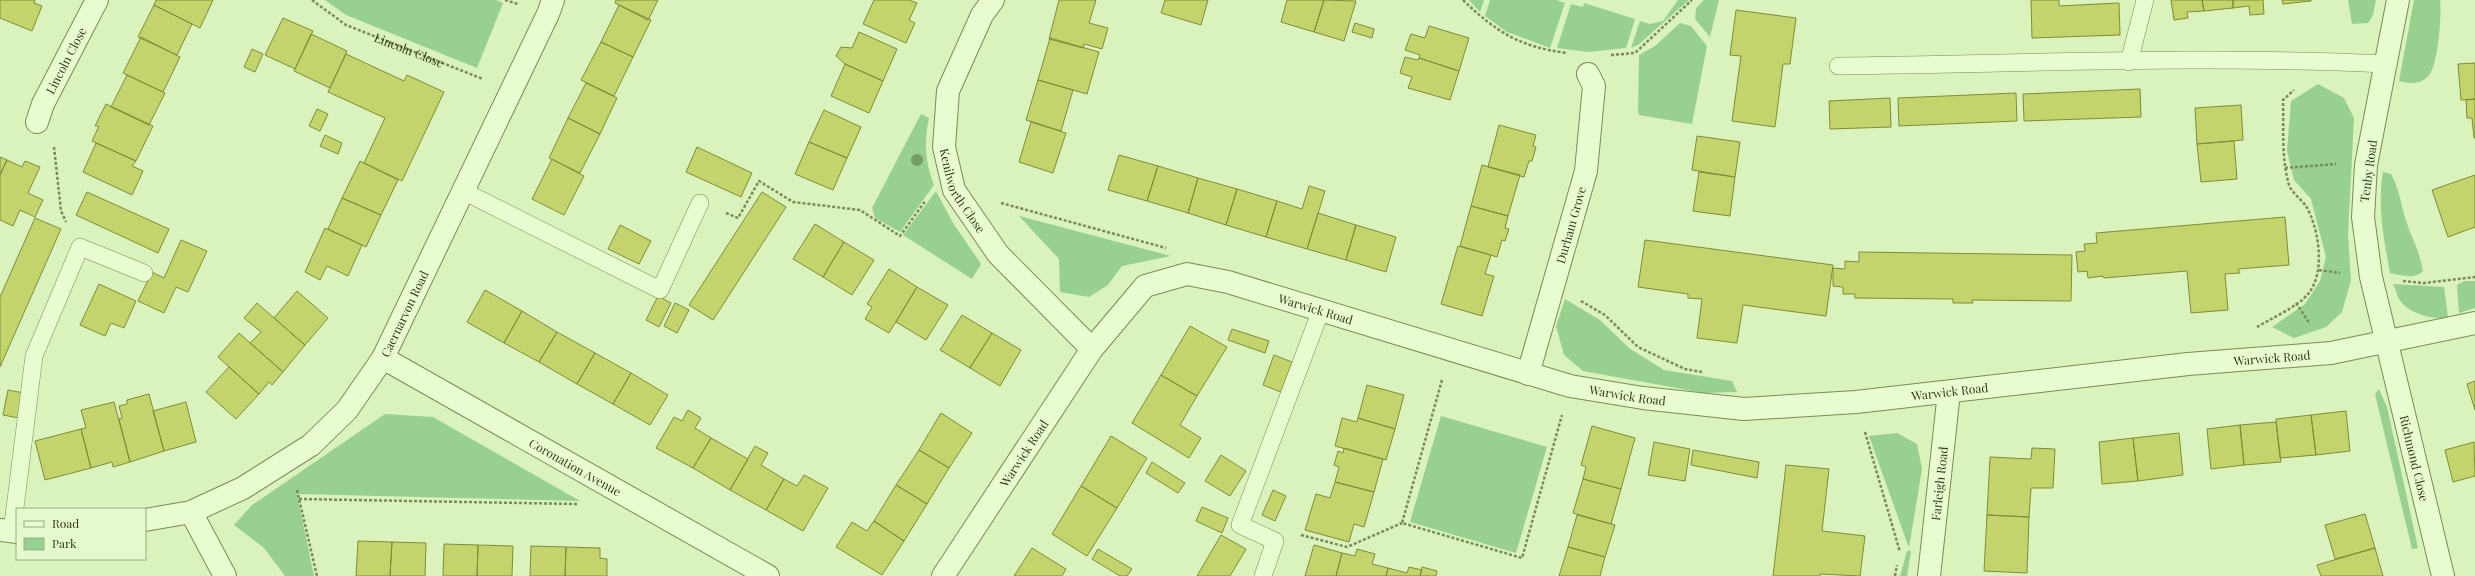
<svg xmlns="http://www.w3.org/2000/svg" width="2475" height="576" font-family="'Playfair Display',serif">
<rect width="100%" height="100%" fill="#daf2bb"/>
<path fill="#98d18f" d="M325,0H496L503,3L477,68L346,15Z
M1469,0H1484L1480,12Z
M1490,0H1557L1565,3L1550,48L1507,32L1485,16Z
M1678,0H1689L1638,45L1631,48L1640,21L1650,24L1663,21Z
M1704,0H1719L1710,37L1695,19L1696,8Z
M2348,0H2376L2373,15L2368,23L2352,24Z
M2414,0H2440C2442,14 2438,62 2430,74C2422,85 2410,84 2399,81Z
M1584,3L1635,19L1626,48L1588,52L1557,48L1571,4L1583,7Z
M1680,23L1691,26L1707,46L1692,124L1639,115L1638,111L1639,55L1655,46Z
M2318,84L2344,98L2354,118L2348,235L2351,280L2342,312L2326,327L2294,338L2272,327L2305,304L2320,281L2326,257L2311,199L2294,180L2287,151L2291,101Z
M921,114L929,118C924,141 925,163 934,185L900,232L875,218L872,208Z
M2383,172L2391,174C2399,188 2401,205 2406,221C2412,238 2420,253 2423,271C2415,280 2400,275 2390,273C2384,239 2377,207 2383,172Z
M936,191L953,223L981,264L972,279L903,235Z
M1019,216L1171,256L1122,266L1108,285L1089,297L1060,292L1059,259Z
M2464,281H2475V308L2459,313L2457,285Z
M2393,284L2444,287L2448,317C2436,321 2412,314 2403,304C2398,300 2396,290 2393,284Z
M1565,299L1600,320L1629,348L1664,370L1732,381L1737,392L1704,393L1583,371L1564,355L1556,326Z
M2379,389L2387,407L2418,548L2412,549L2375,394Z
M385,414L433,417L580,501L297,494L314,576H285L264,548L234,525L252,505Z
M1441,416L1547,447L1516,553L1410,522Z
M1897,433L1917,444L1922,469L1909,548L1869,436Z
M1907,551H1911L1907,576H1900Z"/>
<path fill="#c3d46d" stroke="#808c37" d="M0,0H35L34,3L42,6L32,31L0,18Z
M156,0H213L200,28L154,5Z
M616,0H658L648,20L615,3Z
M874,0H909L917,3L909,20L915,23L906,43L863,24Z
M1059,0H1096L1089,23L1108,28L1102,49L1084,44L1083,48L1049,39Z
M1165,0H1208L1201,25L1161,13Z
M1287,0H1324L1314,32L1281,22Z
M1324,0L1356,1L1344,41L1314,32Z
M2031,0H2059V6L2119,3L2120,35L2032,38Z
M2171,0H2202L2204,11L2187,12L2188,18L2174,20Z
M2202,0H2233V8L2204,11Z
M2233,0H2263L2264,14L2250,15L2249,6L2233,8Z
M2282,0H2311V1L2283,4Z
M154,5L192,24L177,55L138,37Z
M619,5L651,20L633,57L601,42Z
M1736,10L1796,18L1790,64H1783L1775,127L1732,121L1741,56L1730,55Z
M283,18L313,31L295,69L265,55Z
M1355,23L1374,29L1372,38L1352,32Z
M1429,26L1469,38L1459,71L1419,58L1420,55L1405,50L1411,34L1425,38Z
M859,32L897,49L883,81L845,64L836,56L841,47L852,48Z
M311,34L347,51L330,88L294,71Z
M141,37L180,57L163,92L123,73Z
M1050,38L1099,52L1087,94L1038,80Z
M601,42L633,57L614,96L581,80Z
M252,49L263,54L255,72L244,67Z
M346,54L404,81L407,75L444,92L402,181L364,163L385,118L328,92Z
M1405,57L1418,60L1419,58L1459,71L1450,100L1408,88L1412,77L1400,73Z
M2475,63V99L2461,100L2458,64Z
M845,64L883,81L869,113L831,96Z
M127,75L165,93L149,125L111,107Z
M1038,80L1073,90L1061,131L1026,120Z
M586,83L617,98L600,134L568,118Z
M2140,89L2141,117L2024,121L2023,94Z
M2016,93L2017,121L1899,126L1898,98Z
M1890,98L1891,127L1830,129L1829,101Z
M2475,99V138H2474L2472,118H2467L2466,100Z
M106,104L153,126L136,161L92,141L99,126H95Z
M2241,105L2243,140L2197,144L2195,108Z
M317,109L328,114L320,131L309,126Z
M824,110L861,127L847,158L809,142Z
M568,118L600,134L580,173L549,158Z
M1031,122L1066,133L1053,173L1019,162Z
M1499,125L1536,135L1533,146L1536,147L1532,161H1529L1524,177L1488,167Z
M325,135L342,143L338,154L320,146Z
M1697,136L1740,142L1735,177L1692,170Z
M2234,141L2237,179L2201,182L2197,144Z
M809,142L847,158L833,190L795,174Z
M96,143L136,161L132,166L143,171L132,195L83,172Z
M697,147L752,173L741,197L686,172Z
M1119,155L1158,166L1147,201L1108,190Z
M0,157L7,160L0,175Z
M552,159L584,176L564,215L532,199Z
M7,160L22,167L25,161L40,167L28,193L43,200L35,217L20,210L13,226L0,220V175Z
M360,161L398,180L381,215L342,198Z
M1482,165L1520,175L1508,216L1471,206Z
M1158,166L1198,178L1188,213L1147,201Z
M1699,172L1735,177L1730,216L1693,211Z
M2475,175V227L2448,237L2432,190Z
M1198,178L1237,189L1226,225L1188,213Z
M1309,186L1325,191L1307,249L1266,237L1277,201L1302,209Z
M1237,189L1277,201L1266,237L1226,225Z
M87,192L169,229L158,253L76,215Z
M762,192L786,207L713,320L689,305Z
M342,198L381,215L366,247L328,229Z
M1471,206L1508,216L1505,228L1509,229L1505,241L1502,240L1497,257L1460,246Z
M1318,213L1356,225L1346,260L1307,249Z
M2285,217L2289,265L2238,269L2240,273L2225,274L2228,310L2191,313L2187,271L2104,278L2103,276L2088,278L2087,271L2078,272L2076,252L2085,251L2084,244L2097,243L2096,233Z
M35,218L61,229L0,367V297Z
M815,224L844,242L823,277L793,259Z
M620,225L651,241L639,264L608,249Z
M1356,225L1396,237L1386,272L1346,260Z
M325,228L362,245L348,276L327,266L320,280L305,272Z
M181,240L207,251L188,292L176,287L164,313L138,301L152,272L164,278Z
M1645,240L1833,265L1826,316L1743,305L1737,343L1697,338L1702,299L1688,298V294L1638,287Z
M844,242L874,260L852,295L823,277Z
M1458,246L1491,255L1485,274L1494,276L1482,316L1441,304Z
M1859,252L2072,255L2071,301L1972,300L1973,303H1953V299L1855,298V294H1843V287L1833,286V268L1845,269V261L1859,262Z
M889,269L917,287L889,333L865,319L872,307L867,304Z
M99,284L136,301L124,328L111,323L105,336L80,325Z
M917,287L948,305L926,340L896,322Z
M485,290L522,311L504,343L467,322Z
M297,291L328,318L305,345L274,318Z
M658,296L671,303L659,327L646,320Z
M257,303L305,345L283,372L250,343L261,332L244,318Z
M675,303L689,310L677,333L664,326Z
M522,311L557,332L539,362L504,343Z
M962,315L992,333L970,368L940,350Z
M1190,326L1227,347L1197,396L1161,375Z
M1232,329L1269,341L1265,353L1228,340Z
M557,332L595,353L577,384L539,362Z
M239,333L283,372L272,385L269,382L259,394L218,357Z
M992,333L1021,350L1000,386L970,368Z
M595,353L631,373L613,404L577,384Z
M1274,355L1292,362L1281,392L1263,385Z
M229,367L259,394L236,419L206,392Z
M631,373L668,395L650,425L613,404Z
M1161,375L1197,396L1180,425L1201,438L1189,458L1132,423Z
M2475,381V410L2467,384Z
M1367,385L1404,395L1395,429L1358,418Z
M8,390L24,393L19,418L3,415Z
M149,394L164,451L130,462L119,419L122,418L119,406L127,404V400Z
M114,402L130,462L113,467L112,462L91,468L81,429L86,428L81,410Z
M186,402L196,442L164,451L153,411Z
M688,410L701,418L695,428L711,438L693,468L656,448L674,417L682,421Z
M2346,411L2350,451L2316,455L2311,415Z
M941,413L972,433L949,468L919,450Z
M2311,415L2316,455L2280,458L2276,419Z
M1342,418L1357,422L1358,418L1395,429L1386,460L1335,446Z
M2276,422L2281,462L2244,465L2240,425Z
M2240,425L2244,465L2211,469L2207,429Z
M1592,426L1635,438L1621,489L1583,479L1586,467L1581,465Z
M81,429L91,468L45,480L35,441Z
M2179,433L2183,475L2138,481L2133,438Z
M1111,436L1147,458L1117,508L1081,486Z
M711,438L748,459L730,490L693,468Z
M2133,438L2138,481L2102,484L2099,442Z
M1654,442L1690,449L1685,481L1648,475Z
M2474,442L2475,476L2453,482L2445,450Z
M755,446L768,453L761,465L784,479L766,510L730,490Z
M1344,448L1383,459L1374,492L1335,482L1339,467L1334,465L1338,451L1343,453Z
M2032,448L2055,449L2053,488H2031L2029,517L1987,515L1990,457L2031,459Z
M919,450L949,468L927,504L896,485Z
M1693,450L1759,462L1757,478L1691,465Z
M1221,455L1246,471L1230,496L1205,481Z
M1152,462L1185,483L1178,493L1146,473Z
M1786,465L1829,469L1822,531L1865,536L1860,576L1820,574V576H1773Z
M804,475L828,488L803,531L766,510L784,479L797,486Z
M1583,479L1621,489L1611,524L1573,513Z
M1335,482L1374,492L1364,527L1354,524L1349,542L1305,530L1316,494L1330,498Z
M896,485L927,504L904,541L874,521Z
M1081,486L1117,508L1087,556L1052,534Z
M1273,490L1286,496L1275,521L1262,515Z
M1202,507L1228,518L1222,533L1196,521Z
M2365,514L2375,548L2335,559L2325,525Z
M1577,515L1615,525L1605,557L1568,547Z
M1987,515L2029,517L2027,573L1984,571Z
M874,521L904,541L882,575L836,547L852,522L867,531Z
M1221,535L1246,549L1230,576H1197Z
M358,541L392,542L390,576H356Z
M392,542L426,543L425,576H390Z
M444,544L478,545L477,576H443Z
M478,545L513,546L512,576H477Z
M1314,545L1342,553L1336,576H1305Z
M531,546L566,547L565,576H530Z
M566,547L600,548V558L607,559V576H565Z
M1568,547L1605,557L1600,576H1559Z
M1032,548L1066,569L1062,576H1014Z
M2375,548L2383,576H2321L2317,565Z
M1098,549L1132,569L1127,576H1120L1092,559Z
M1357,549L1375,554L1372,564L1388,568L1386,576H1336L1342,553L1355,556Z
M1409,567L1422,570L1420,576H1386L1388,568L1407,573Z
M1422,567L1437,571L1436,576H1420Z"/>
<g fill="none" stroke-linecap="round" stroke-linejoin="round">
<defs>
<path id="lane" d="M2129,62L2145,0
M1838,66C2020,64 2204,55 2386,64
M463,191L660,290L700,203
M12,532L34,356L80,247L144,273
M1263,576L1275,541L1240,525L1321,310"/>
<g id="street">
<path id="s2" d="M993,0L982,15L948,91L944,147L954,190L998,254L1092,349"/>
<path id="s3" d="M2398,0L2366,165L2363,217L2371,277L2443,576"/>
<path id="s4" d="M37,122L43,104L97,0"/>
<path id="s5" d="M383,358L768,576"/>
<path id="s6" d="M1528,374L1586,171L1594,86L1588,74"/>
<path d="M191,512L225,576"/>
<path id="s7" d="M145,520L191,512L243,488L311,445L347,410L383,358L548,14L553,0"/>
<path d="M0,530L17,532"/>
<path id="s8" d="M943,576L1092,349L1145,286L1187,274L1228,282L1570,386L1643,398L1744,409L1856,402L2188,364L2331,353L2475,323"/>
<path id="s9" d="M1929,576L1949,392"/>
</g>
</defs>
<use href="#lane" stroke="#7b8b54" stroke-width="18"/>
<use href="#street" stroke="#7b8b54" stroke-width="24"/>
<g stroke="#7b8b54" stroke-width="2.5" stroke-dasharray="3 2" stroke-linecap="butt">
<path id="s1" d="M312,0L346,25L483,79"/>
<path d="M505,0L518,4"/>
<path d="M1463,0C1496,32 1520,47 1567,53"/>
<path d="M1611,55L1635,53L1692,0"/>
<path d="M54,147L61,211L66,222"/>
<path d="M2285,168L2336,164"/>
<path d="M1001,203L1166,248"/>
<path d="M726,213L738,218L759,181L793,202L860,210L900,236L926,200"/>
<path d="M2319,270L2340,273"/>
<path d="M2403,281L2424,283L2475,277"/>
<path d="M1581,301L1605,315L1638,347L1685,369L1702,372"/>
<path d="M2296,303L2310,324"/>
<path d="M2257,327C2270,319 2299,306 2308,294C2326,273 2319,228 2306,206C2301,199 2292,193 2289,185C2281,158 2284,127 2283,100L2294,90"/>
<path d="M1442,380L1402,523L1522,558L1562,415"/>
<path d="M1865,432L1900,552"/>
<path d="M297,490L317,576"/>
<path d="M299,499L577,504"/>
<path d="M1301,535L1347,547L1402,523"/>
<path d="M1895,576L1897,565"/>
</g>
<use href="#lane" stroke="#e8fccf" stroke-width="17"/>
<use href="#street" stroke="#e8fccf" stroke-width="22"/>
</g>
<circle fill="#739d65" cx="917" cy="160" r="6"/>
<g text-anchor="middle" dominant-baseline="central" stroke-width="3" stroke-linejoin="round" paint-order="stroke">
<g font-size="12" fill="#31381a" stroke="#e4f9cc">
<text stroke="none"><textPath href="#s1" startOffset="110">Lincoln Close</textPath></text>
<text stroke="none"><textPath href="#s4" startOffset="68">Lincoln Close</textPath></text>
<text transform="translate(2368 171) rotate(-82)">Tenby Road</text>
<text stroke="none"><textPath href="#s2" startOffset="206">Kenilworth Close</textPath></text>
<text stroke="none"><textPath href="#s6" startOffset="155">Durham Grove</textPath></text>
<text stroke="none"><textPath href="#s8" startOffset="531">Warwick Road</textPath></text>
<text stroke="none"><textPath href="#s7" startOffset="347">Caernarvon Road</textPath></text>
<text stroke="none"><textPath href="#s8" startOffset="1503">Warwick Road</textPath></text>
<text stroke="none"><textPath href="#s8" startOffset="1179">Warwick Road</textPath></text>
<text stroke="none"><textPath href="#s8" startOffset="855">Warwick Road</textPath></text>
<text stroke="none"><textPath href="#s8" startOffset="147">Warwick Road</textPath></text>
<text stroke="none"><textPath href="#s3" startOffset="467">Richmond Close</textPath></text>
<text stroke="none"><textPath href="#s5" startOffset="221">Coronation Avenue</textPath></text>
<text stroke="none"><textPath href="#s9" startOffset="93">Farleigh Road</textPath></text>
</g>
</g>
<rect x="16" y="508" width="130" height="52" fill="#e4f9cc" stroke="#9cac85"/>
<rect x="24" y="521" width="20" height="6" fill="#e8fccf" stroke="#9cac85"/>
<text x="52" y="528" font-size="12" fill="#31381a">Road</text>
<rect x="24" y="538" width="20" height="12" fill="#98d18f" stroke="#9cac85"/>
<text x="52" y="548" font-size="12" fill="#31381a">Park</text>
</svg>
